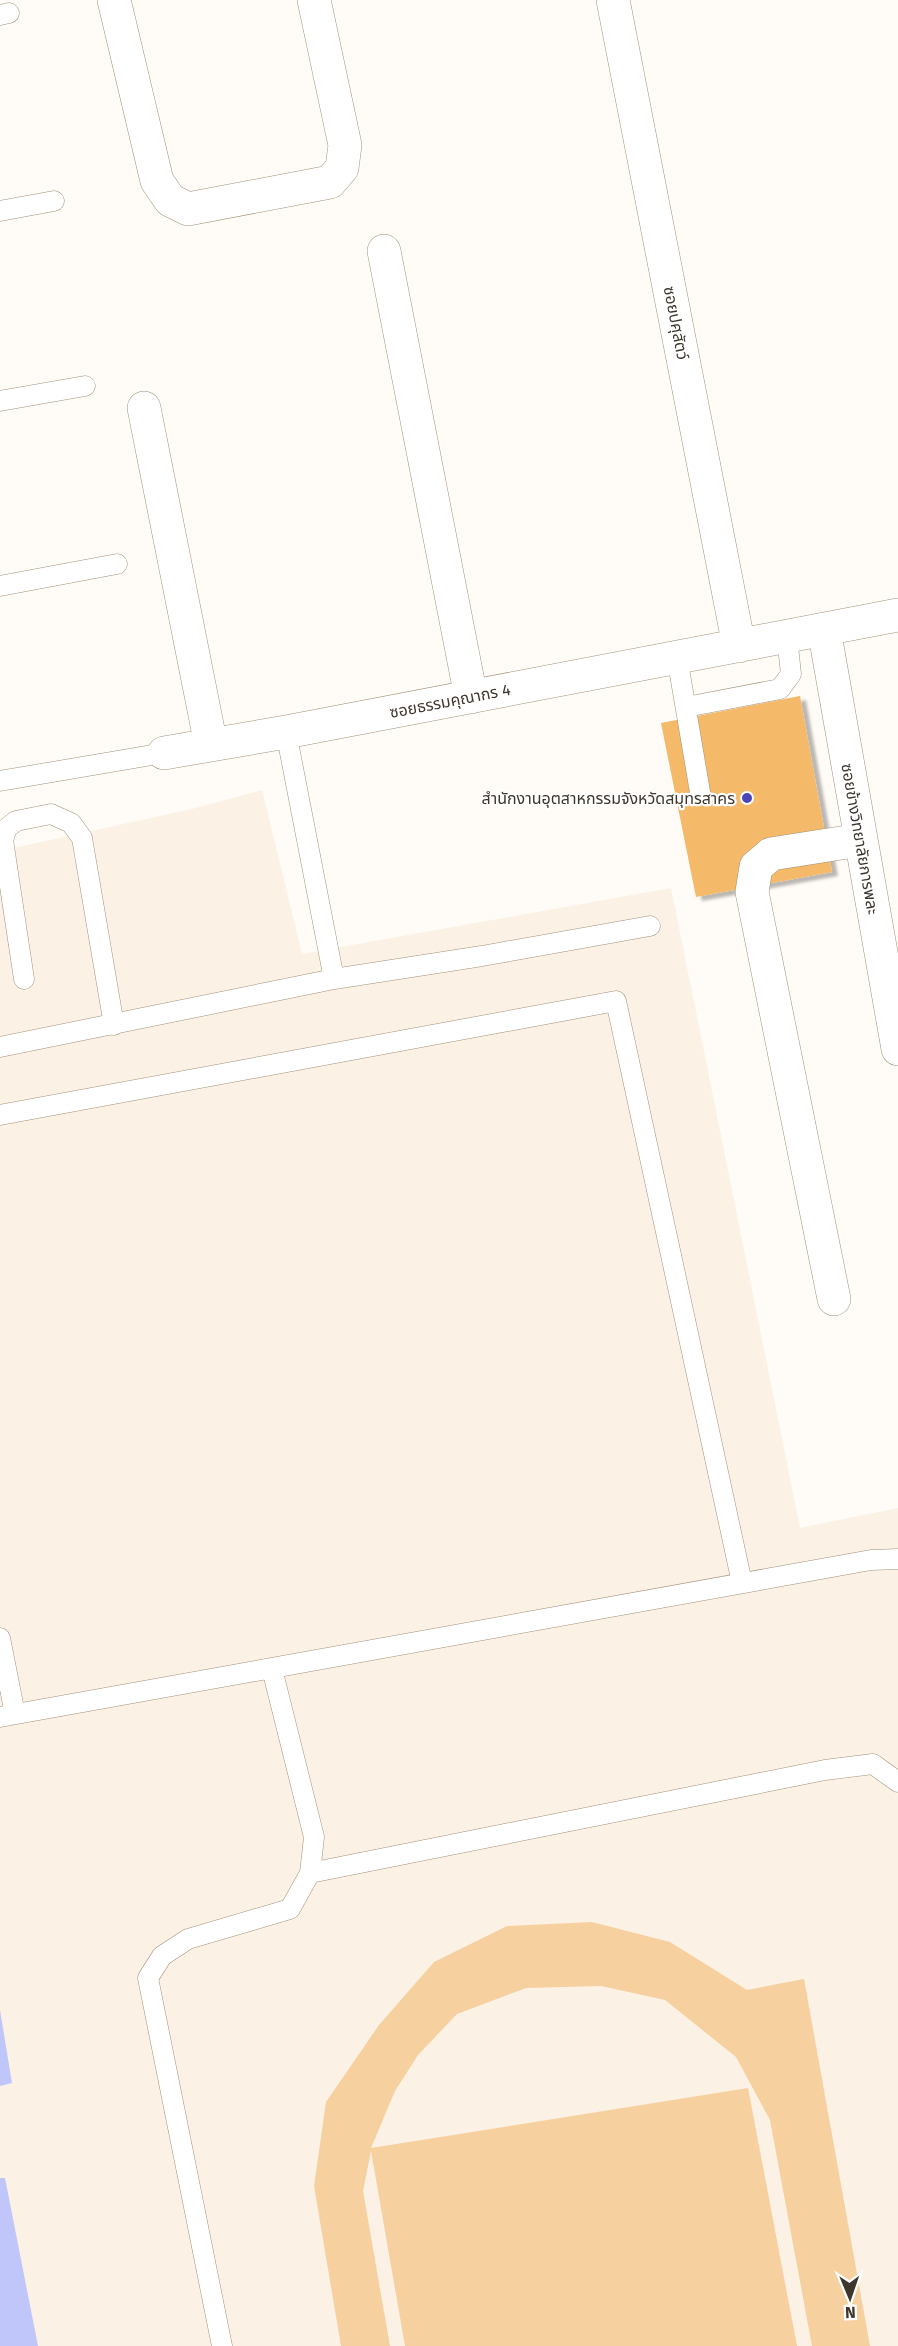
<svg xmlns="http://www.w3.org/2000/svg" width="898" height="2346" font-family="'Fira Sans','Noto Sans Thai',sans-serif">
<defs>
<filter id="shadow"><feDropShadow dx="6" dy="4" stdDeviation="1.5" flood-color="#0004"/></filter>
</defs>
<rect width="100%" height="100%" fill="#fffbf6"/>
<path fill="#fbf1e5" d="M262,790L302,954L671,888L800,1528L898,1508V2346H0V851L192,809Z"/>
<path fill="#f7d09f" d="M592,1922L670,1942L747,1990L804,1979L870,2346H812L770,2120L736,2057L665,2000L601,1986L526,1988L457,2014L418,2055L395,2091L371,2148L748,2088L797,2346H405L371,2151L363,2191L390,2346H341L314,2186L326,2102L379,2025L434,1962L507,1926Z"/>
<path fill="#c0c6f9" d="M0,2010L12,2083L0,2086Z
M0,2178H5L38,2346H0Z"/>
<path fill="#f4b969" filter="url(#shadow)" d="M800,696L832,872L696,897L661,723Z"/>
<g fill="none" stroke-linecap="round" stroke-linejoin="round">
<defs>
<path id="service" d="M0,15L9,13
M0,211L54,201
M0,401L85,386
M0,586L117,564
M677,657L700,792
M686,707L780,689L791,674L787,637
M286,732L334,979
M0,781L164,753
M24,979L3,840L7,828L16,821L51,814L71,823L82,838L114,1025
M0,1047L334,979L482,956L650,926
M0,1115L616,1001L742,1583
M0,1638L15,1714
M0,1717L871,1560L898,1559
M310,1873L825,1770L873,1764L898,1782
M222,2346L148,1978L162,1956L188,1939L290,1909L310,1873L314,1837L272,1669"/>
<path id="minor" d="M114,0L157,181L170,200L188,209L330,182L342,168L345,145L314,0
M613,0L739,646
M384,251L471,697
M144,408L211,745
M824,629L898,1049
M164,753L286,732L898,615
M834,1299L752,892L756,867L771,854L860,840"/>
</defs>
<use href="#service" stroke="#a3917a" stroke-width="21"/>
<use href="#minor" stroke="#a3917a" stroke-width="34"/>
<use href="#service" stroke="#fff" stroke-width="20"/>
<use href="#minor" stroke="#fff" stroke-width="33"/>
</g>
<circle fill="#4b43b9" stroke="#fff" stroke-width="2" cx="747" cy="798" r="6"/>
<g text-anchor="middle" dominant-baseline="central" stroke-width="4.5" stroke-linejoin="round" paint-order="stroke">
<g font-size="16" fill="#3e362c" stroke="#fff">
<text transform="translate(676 323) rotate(79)">ซอยปศุสัตว์</text>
<text transform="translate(450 701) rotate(-11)">ซอยธรรมคุณากร 4</text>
<text transform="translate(860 839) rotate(80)">ซอยข้างวิทยาลัยการพละ</text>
</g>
<g font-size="16" fill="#3e362c" stroke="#fff" text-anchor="end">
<text x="735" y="798">สำนักงานอุตสาหกรรมจังหวัดสมุทรสาคร</text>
</g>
</g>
<g transform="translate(850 2298) rotate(178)" stroke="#ffffff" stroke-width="4.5" paint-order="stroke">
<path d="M0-4.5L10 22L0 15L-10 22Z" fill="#3e362c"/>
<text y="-9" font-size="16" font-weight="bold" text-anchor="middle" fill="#3e362c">N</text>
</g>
</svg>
